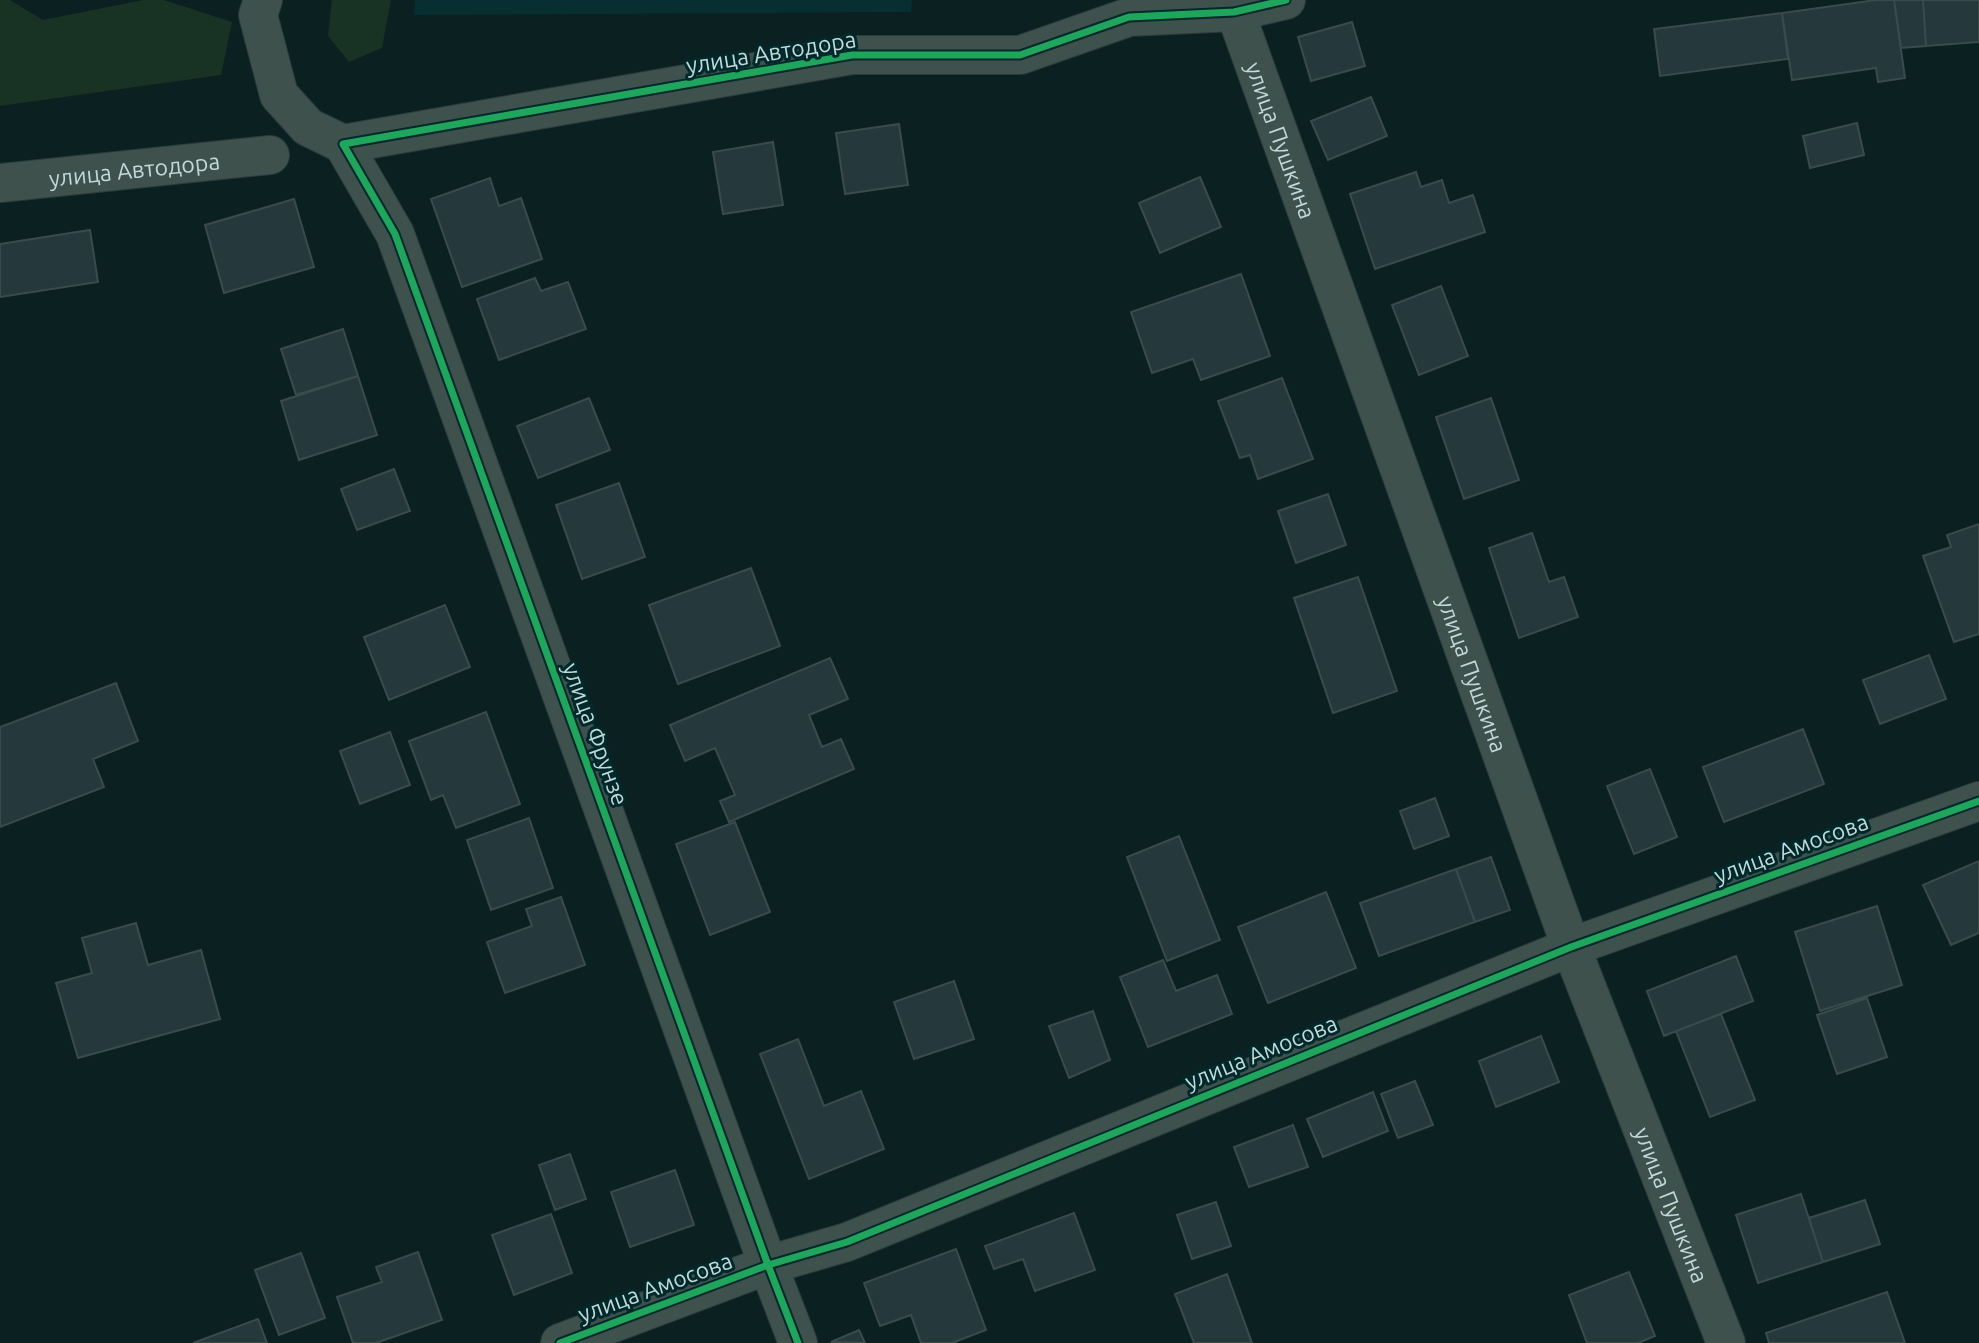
<svg xmlns="http://www.w3.org/2000/svg" width="1979" height="1343" font-family="Ubuntu,sans-serif">
<rect width="100%" height="100%" fill="#0a2021"/>
<path fill="#072e30" d="M415,0H912L911,12L414,15Z"/>
<path fill="#183224" d="M0,0H10L43,20L143,0H164L232,22L221,75L0,106Z
M332,0H391L382,48L349,62L328,36Z"/>
<path fill="#25393d" stroke="#3a4b4e" stroke-width="2" d="M1876,0H1894L1905,78L1878,82L1876,68L1792,80L1782,13Z
M1894,0H1923L1926,46L1901,48Z
M1923,0H1979V42L1926,46Z
M1782,13L1788,59L1660,76L1654,29Z
M1352,22L1365,66L1311,81L1298,37Z
M1371,97L1387,136L1328,160L1311,121Z
M1857,123L1864,155L1810,168L1803,136Z
M899,124L908,185L845,194L836,133Z
M773,142L783,205L723,214L713,152Z
M1416,172L1421,187L1442,180L1449,203L1473,195L1485,232L1375,269L1350,194Z
M1200,177L1221,227L1160,253L1139,203Z
M490,178L499,206L521,198L542,259L462,287L431,199Z
M294,199L314,267L224,293L205,225Z
M90,230L98,282L0,297V244Z
M1241,274L1270,356L1201,380L1193,359L1152,373L1131,312Z
M535,278L541,291L568,282L586,329L499,360L477,299Z
M1441,286L1468,356L1419,375L1392,305Z
M343,329L358,376L296,395L281,349Z
M358,376L377,435L299,460L281,401Z
M1282,378L1313,459L1258,479L1250,455L1240,458L1218,401Z
M589,398L610,450L538,478L517,426Z
M1491,398L1519,480L1464,499L1436,417Z
M394,469L410,511L357,530L341,489Z
M619,483L645,557L582,579L556,505Z
M1328,494L1346,545L1296,563L1278,511Z
M1979,524V634L1954,642L1923,556L1951,547L1947,535Z
M1532,533L1549,582L1564,577L1578,617L1519,638L1489,548Z
M751,568L780,646L678,684L649,605Z
M1358,577L1397,691L1333,713L1294,598Z
M445,605L470,667L389,700L364,637Z
M1929,655L1946,699L1880,724L1863,680Z
M830,658L848,699L809,715L822,747L841,739L854,769L729,822L720,801L735,795L715,748L685,761L670,725Z
M116,683L138,741L93,759L104,787L0,827V727Z
M486,712L520,804L456,828L443,795L431,800L409,741Z
M1803,729L1824,784L1724,822L1703,767Z
M390,732L410,785L360,804L340,751Z
M1650,769L1677,837L1634,854L1607,786Z
M1435,798L1449,836L1414,849L1400,811Z
M529,818L553,888L491,910L467,840Z
M735,822L770,912L710,935L676,844Z
M1179,836L1220,940L1167,961L1127,857Z
M1491,857L1510,910L1475,922L1456,869Z
M1979,861V933L1951,945L1923,885Z
M1456,869L1475,922L1379,956L1360,903Z
M1326,892L1356,968L1268,1003L1238,927Z
M561,897L585,965L505,993L487,942L532,926L526,909Z
M1877,906L1902,985L1820,1011L1795,932Z
M136,923L148,965L201,950L220,1019L78,1058L56,983L92,973L82,938Z
M1736,956L1753,1001L1664,1036L1647,991Z
M1163,960L1176,991L1217,975L1232,1014L1148,1047L1120,977Z
M954,981L974,1039L914,1059L894,1002Z
M1867,998L1887,1057L1837,1074L1817,1015Z
M1093,1011L1110,1060L1069,1078L1049,1026Z
M1721,1014L1755,1100L1710,1117L1676,1031Z
M1541,1036L1559,1082L1496,1107L1479,1061Z
M798,1039L824,1106L861,1091L884,1149L809,1179L760,1054Z
M1415,1081L1433,1125L1398,1138L1381,1094Z
M1373,1092L1388,1131L1323,1157L1307,1119Z
M1293,1125L1308,1167L1249,1187L1234,1147Z
M570,1154L586,1199L555,1210L539,1165Z
M675,1170L694,1225L630,1247L611,1192Z
M1801,1194L1823,1262L1758,1283L1736,1215Z
M1865,1200L1880,1244L1823,1262L1809,1218Z
M1216,1202L1231,1246L1192,1259L1177,1215Z
M1074,1213L1095,1270L1035,1291L1023,1259L994,1269L985,1246Z
M551,1214L572,1273L514,1295L492,1235Z
M956,1249L986,1330L952,1343H921L911,1315L880,1326L864,1283Z
M418,1252L442,1320L376,1343H353L337,1297L382,1282L376,1267Z
M301,1253L325,1318L279,1335L255,1270Z
M1629,1272L1655,1336L1638,1343H1587L1569,1295Z
M1227,1274L1252,1343H1194L1175,1294Z
M1887,1292L1905,1343H1769L1766,1333Z
M258,1319L267,1343H193Z
M859,1330L865,1343L831,1342Z"/>
<g fill="none" stroke-linecap="round" stroke-linejoin="round">
<defs>
<g id="minor">
<path d="M263,0L258,15L279,95L308,127L343,144"/>
<path id="s1" d="M1231,0L1571,947L1726,1343"/>
<path d="M343,144L395,234L768,1265L798,1343"/>
<path d="M343,144L852,55H1020L1129,17L1234,12L1286,0"/>
<path id="s2" d="M0,183L270,155"/>
<path d="M560,1343L768,1265L847,1242L1571,947L1979,801"/>
</g>
</defs>
<use href="#minor" stroke="#293c3d" stroke-width="40"/>
<use href="#minor" stroke="#3e514d" stroke-width="38"/>
<defs>
<path id="cycleway" d="M560,1343L768,1265L847,1242L1571,947L1979,801
M798,1343L768,1265L395,234L343,144L852,55H1020L1129,17L1234,12L1286,0"/>
</defs>
<use href="#cycleway" stroke="#00292b" stroke-width="11"/>
<use href="#cycleway" stroke="#20a55d" stroke-width="7"/>
</g>
<g text-anchor="middle" dominant-baseline="central" stroke-width="6" stroke-linejoin="round" paint-order="stroke">
<g font-size="23" fill="#c3d8d9" stroke="#00292b">
<text transform="translate(771 52) rotate(-9)">улица Автодора</text>
<text stroke="none"><textPath href="#s1" startOffset="149">улица Пушкина</textPath></text>
<text stroke="none"><textPath href="#s2" startOffset="135">улица Автодора</textPath></text>
<text stroke="none"><textPath href="#s1" startOffset="716">улица Пушкина</textPath></text>
<text transform="translate(596 734) rotate(70)">улица Фрунзе</text>
<text transform="translate(1791 848) rotate(-20)">улица Амосова</text>
<text transform="translate(1261 1052) rotate(-22)">улица Амосова</text>
<text stroke="none"><textPath href="#s1" startOffset="1283">улица Пушкина</textPath></text>
<text transform="translate(655 1287) rotate(-20)">улица Амосова</text>
</g>
</g>
</svg>
